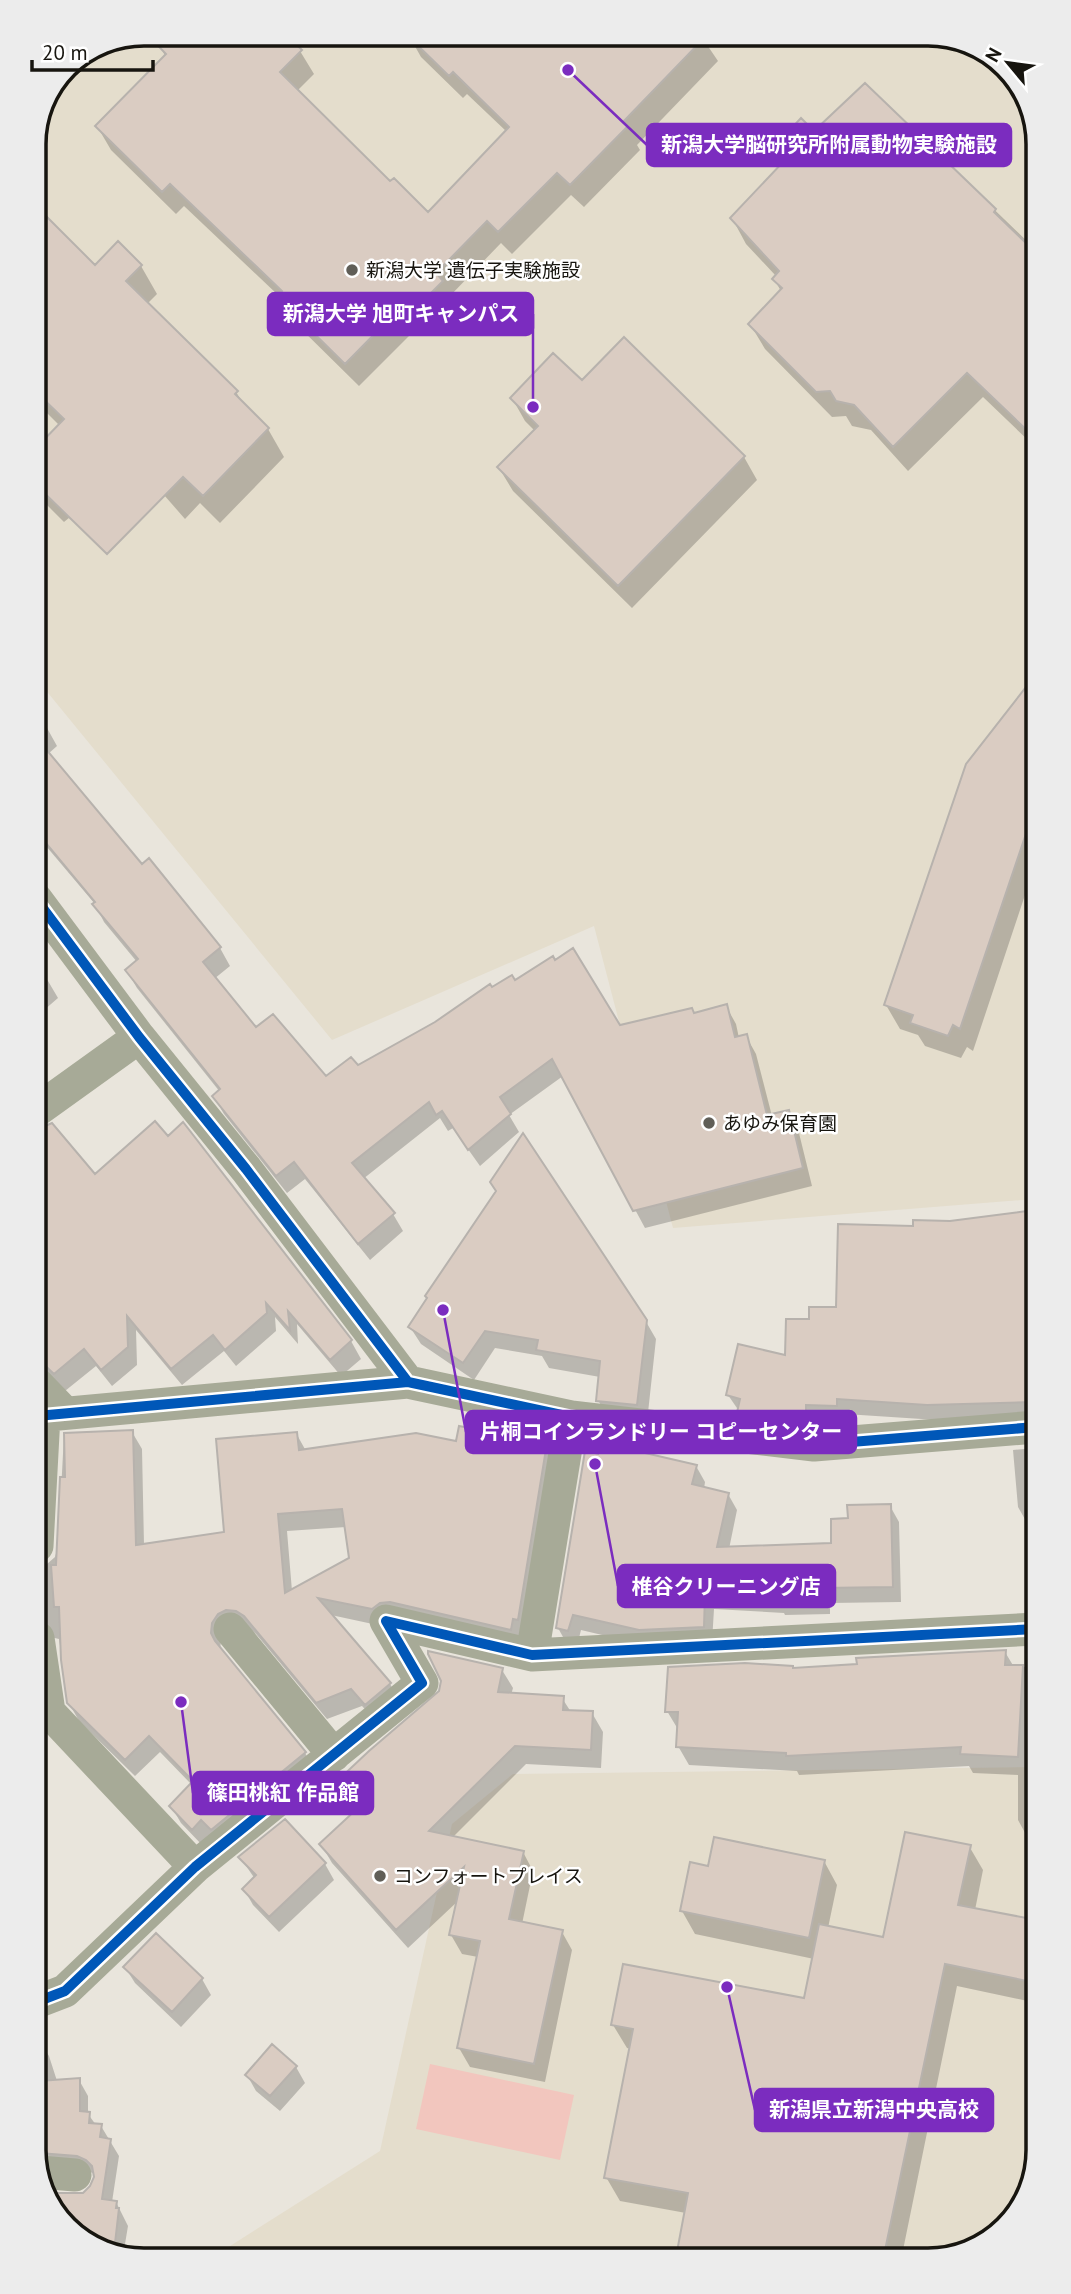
<svg xmlns="http://www.w3.org/2000/svg" width="1071" height="2294" font-family="'PT Sans','Noto Sans JP',sans-serif">
<rect width="100%" height="100%" fill="#e9e5dc"/>
<path fill="#e4ddcc" d="M144,33L935,34L995,56L1032,108L1035,1199L673,1228L594,926L332,1040L35,677L33,137L66,65Z
M1037,1767L1038,2151L1015,2217L963,2255L208,2260L380,2151L452,1824L513,1774Z"/>
<path fill="#f2c6be" d="M430,2064L574,2095L560,2160L416,2129Z"/>
<path fill="#0003" fill-rule="evenodd" d="M699,33L718,61L637,145L640,150L584,207L571,195L512,254L501,243L450,296L455,305L430,330L423,322L359,386L292,320L279,296L184,206L176,214L111,150L97,126L166,57L159,45L300,51L314,74L297,91L390,184L428,215L507,132L467,94L463,98L421,57L408,34Z
M865,85L1032,246L1033,445L983,397L908,471L871,430L852,426L846,416L832,417L765,349L750,324L781,291L774,279L776,276L746,244L732,218L785,163L776,147L814,133Z
M34,207L95,268L141,266L157,294L147,304L236,392L244,405L268,429L284,457L220,523L200,503L185,519L136,463L64,522L36,494L34,452L60,426L34,400Z
M582,382L744,457L757,480L632,608L513,491L499,468L535,431L525,421L512,398Z
M1033,680L1034,868L973,1051L967,1047L961,1058L925,1046L918,1035L900,1029L886,1005L968,765Z
M35,717L47,728L57,746L48,754L141,866L148,860L220,948L230,966L214,979L255,1030L326,1079L357,1067L491,989L515,983L620,1027L694,1015L726,1006L736,1024L739,1038L746,1036L756,1054L772,1116L788,1112L798,1129L812,1186L645,1228L563,1076L509,1115L519,1132L480,1166L453,1128L448,1131L440,1118L363,1179L393,1214L403,1231L370,1260L305,1179L287,1193L224,1114L214,1097L220,1092L137,988L127,971L137,962L104,922L95,904L35,833Z
M36,966L48,981L58,998L36,1017Z
M183,1125L351,1341L361,1359L341,1376L297,1324L298,1344L275,1317L276,1331L236,1366L224,1351L182,1385L136,1330L137,1365L112,1386L96,1366L65,1391L37,1386L36,1132L95,1177L168,1139Z
M1035,1212L1036,1417L937,1420L845,1414V1421L814,1420V1431L747,1432L738,1416L739,1411L728,1395L787,1358L811,1321L837,1309L915,1228Z
M645,1320L656,1339L647,1422L608,1418L598,1400L600,1377L549,1368L542,1356L495,1348L474,1380L421,1344L410,1327Z
M132,1432L142,1449L144,1545L226,1533L296,1433L306,1451L458,1443L546,1445L556,1462L528,1637L382,1626L331,1615L390,1684L400,1701L376,1721L362,1706L327,1719L256,1634L249,1628L221,1641L220,1650L305,1753L315,1770L203,1846L181,1823L171,1806L192,1785L160,1752L135,1776L79,1721L69,1703L59,1639L46,1636L38,1640L37,1567L47,1564L55,1557L58,1547L64,1435ZM346,1527L350,1559L292,1591L287,1531Z
M588,1444L632,1445L637,1453L696,1466L705,1482L704,1489L728,1494L737,1510L729,1549L833,1545L849,1520L890,1506L899,1522L901,1602L830,1603V1614L785,1615L784,1613L714,1609L712,1642L649,1646L581,1630L577,1646L567,1644L558,1628L593,1454Z
M1036,1448V1520L1026,1521L1018,1507L1013,1450Z
M1005,1652L1014,1667H1036L1037,1840H1029L1018,1820V1775L973,1773L969,1766L799,1775L797,1771L689,1765L678,1746L679,1731L667,1711L793,1669Z
M502,1670L513,1688L511,1695L562,1698L571,1712L592,1713L603,1732L601,1768L526,1764L452,1838L523,1852L533,1871L522,1924L562,1932L572,1950L545,2082L470,2067L459,2048L478,1957L462,1954L451,1935L458,1901L408,1948L332,1863L321,1844L357,1811L348,1802L337,1783Z
M969,1846L983,1870L975,1910L1037,1922V2003L957,1986L902,2255L677,2257L686,2213L620,2201L606,2177L631,2049L627,2048L613,2025L806,2000L814,1959L695,1934L682,1911L710,1868L824,1861L837,1885L828,1928L885,1939Z
M240,1857L325,1864L334,1880L279,1932L253,1905L244,1889L255,1879Z
M125,1967L202,1979L211,1995L181,2027L135,1983Z
M39,2040L49,2056L57,2081L79,2080L88,2096V2114L96,2125L101,2126L119,2156L112,2202H116L128,2226L123,2256L77,2238L44,2194L73,2196L83,2194L92,2188L95,2174L88,2171H39Z
M296,2067L305,2083L280,2111L256,2091L247,2075Z"/>
<path fill="#daccc2" stroke="#b7b2ad" stroke-width="2" fill-rule="evenodd" d="M146,33H285L302,50L280,72L390,181L394,178L428,212L509,127L453,72L449,76L405,33H709L623,122L628,126L570,185L557,173L498,232L487,221L436,273L443,281L416,308L408,300L345,364L277,297L282,291L170,184L162,192L95,126L166,54Z
M865,83L996,209L994,212L1032,249L1033,436L967,373L893,447L854,405L836,401L830,391L816,392L748,324L782,288L772,279L779,271L730,218L785,160L774,147L801,118L814,131Z
M34,204L95,265L118,241L142,265L126,281L238,391L235,394L269,428L203,496L183,477L107,554L34,483V450L64,419L34,390Z
M624,337L745,456L618,586L497,467L538,426L510,398L553,353L582,380Z
M1033,678L1034,810L960,1029L953,1025L948,1036L910,1023L913,1015L884,1005L966,764Z
M35,736L142,864L149,858L221,947L203,962L256,1027L273,1014L326,1076L351,1057L358,1065L435,1022L490,984L492,987L512,975L515,980L553,956L555,960L573,948L620,1025L692,1008L694,1013L727,1004L735,1037L747,1034L767,1115L789,1110L803,1168L633,1211L552,1059L500,1097L511,1114L468,1150L442,1111L436,1115L429,1102L352,1163L395,1213L358,1244L294,1162L276,1176L212,1096L220,1089L125,970L138,959L92,904L95,902L35,830Z
M155,1121L168,1136L183,1122L352,1340L330,1360L288,1311L290,1330L266,1303L267,1313L225,1350L213,1335L171,1369L127,1316L128,1347L101,1370L84,1349L54,1374L37,1358L36,1130L52,1123L95,1174Z
M523,1133L647,1320L637,1405L596,1401L600,1361L536,1350L538,1340L485,1331L463,1363L408,1327L427,1298L425,1296L496,1191L490,1182Z
M1035,1210V1369L1031,1370L1035,1402L927,1405L837,1399V1406L806,1405V1416L736,1417L740,1399L726,1395L738,1344L785,1355L786,1319H809V1307H836L838,1224L913,1226V1220L950,1221Z
M459,1426L547,1443L518,1620L513,1619L511,1630L390,1602L380,1603L372,1609L318,1598L391,1683L365,1705L351,1689L316,1703L244,1616L236,1611L226,1610L218,1614L212,1623L211,1633L215,1641L306,1752L211,1830L201,1820L192,1830L169,1806L193,1781L149,1736L125,1760L67,1703L61,1660L59,1607H54L51,1565H56L60,1477H65L64,1433L133,1430L136,1545L224,1532L216,1439L297,1432L299,1450L416,1433L456,1441ZM342,1509L349,1558L285,1593L278,1514Z
M592,1439L633,1444L632,1450L697,1465L692,1484L729,1493L717,1547L831,1543V1519L848,1518L847,1505L891,1504L893,1587L822,1588V1598L774,1600V1597L705,1594L704,1627L639,1630L573,1615L568,1631L556,1628L585,1451L599,1454L586,1445L587,1440L592,1441Z
M1006,1650L1005,1665H1023L1018,1757L960,1754L961,1747L786,1756V1753L676,1747L678,1712H665L668,1667L745,1663L793,1666V1668L857,1664L856,1658Z
M428,1651L503,1668L498,1692L564,1696L563,1710L593,1711L591,1750L515,1746L429,1831L524,1851L509,1919L563,1930L534,2064L457,2048L480,1941L449,1935L464,1867L396,1930L319,1844L359,1807L335,1783L369,1751L439,1691L441,1681L428,1654Z
M285,1819L326,1863L269,1917L242,1889L256,1875L238,1857Z
M905,1832L971,1845L958,1905L1037,1920V1983L945,1964L884,2255L676,2257L688,2193L604,2178L633,2029L611,2025L623,1964L804,1998L819,1924L883,1937Z
M714,1837L825,1860L809,1938L680,1911L690,1862L708,1866Z
M156,1933L203,1978L172,2012L123,1967Z
M272,2044L297,2066L270,2096L245,2075Z
M80,2078V2111L90,2112L89,2123L102,2124L100,2137L111,2139L102,2199L117,2201L116,2208H119L114,2252L77,2238L55,2208L57,2193H83L90,2186L94,2177L92,2166L86,2160L77,2156L39,2153V2081Z"/>
<g fill="none" stroke-linecap="round" stroke-linejoin="round">
<path stroke="#a7aa97" stroke-width="33" d="M36,899L139,1037L246,1169L408,1382L37,1416
M36,1111L139,1037
M408,1382L571,1417L814,1445L1036,1427
M37,1384L65,1413
M37,1546L44,1415
M230,1629L334,1755
M38,1638L49,1712L195,1867
M532,1655L571,1417
M39,2001L65,1991L195,1867L422,1683L386,1621L532,1655L1036,1629
M39,2172L75,2175"/>
<defs>
<path id="cycleway" d="M36,899L139,1037L246,1169L408,1382L37,1416
M408,1382L571,1417L814,1445L1036,1427
M39,2001L65,1991L195,1867L422,1683L386,1621L532,1655L1036,1629"/>
</defs>
<use href="#cycleway" stroke="#fff" stroke-width="15"/>
<use href="#cycleway" stroke="#0057b8" stroke-width="10"/>
</g>
<g fill="#605e57" stroke="#fff" stroke-width="2.5">
<circle cx="352" cy="270" r="7"/>
<circle cx="709" cy="1123" r="7"/>
<circle cx="380" cy="1876" r="7"/>
</g>
<g text-anchor="middle" dominant-baseline="central" stroke-width="5" stroke-linejoin="round" paint-order="stroke">
<g font-size="19" fill="#17150f" stroke="#fff" text-anchor="start">
<text x="366" y="270">新潟大学 遺伝子実験施設</text>
<text x="723" y="1123">あゆみ保育園</text>
<text x="394" y="1876">コンフォートプレイス</text>
</g>
</g>
<path d="M0 0H1071V2294H0ZM144 46H928A98 98 0 0 1 1026 144V2150A98 98 0 0 1 928 2248H144A98 98 0 0 1 46 2150V144A98 98 0 0 1 144 46Z" fill="#ececec" fill-rule="evenodd"/>
<path fill="none" stroke="#17150f" stroke-width="3.5" d="M144 46H928A98 98 0 0 1 1026 144V2150A98 98 0 0 1 928 2248H144A98 98 0 0 1 46 2150V144A98 98 0 0 1 144 46Z"/>
<path fill="none" stroke="#7b2cbf" stroke-width="2.5" d="M568 70L647 145M533 407L533 314M443 1310L466 1432M595 1464L618 1586M181 1702L193 1793M727 1987L755 2110"/>
<g fill="#7b2cbf" stroke="#fff" stroke-width="2.5">
<circle cx="568" cy="70" r="7"/>
<circle cx="533" cy="407" r="7"/>
<circle cx="443" cy="1310" r="7"/>
<circle cx="595" cy="1464" r="7"/>
<circle cx="181" cy="1702" r="7"/>
<circle cx="727" cy="1987" r="7"/>
</g>
<g fill="#7b2cbf" stroke="#7b2cbf" stroke-width="2.5">
<rect x="647" y="124" width="364" height="42" rx="7"/>
<rect x="268" y="293" width="265" height="42" rx="7"/>
<rect x="466" y="1411" width="390" height="42" rx="7"/>
<rect x="618" y="1565" width="217" height="42" rx="7"/>
<rect x="193" y="1772" width="180" height="42" rx="7"/>
<rect x="755" y="2089" width="238" height="42" rx="7"/>
</g>
<g font-size="21" text-anchor="middle" font-weight="bold" fill="#fff">
<text x="829" y="152">新潟大学脳研究所附属動物実験施設</text>
<text x="401" y="321">新潟大学 旭町キャンパス</text>
<text x="661" y="1439">片桐コインランドリー コピーセンター</text>
<text x="726" y="1594">椎谷クリーニング店</text>
<text x="283" y="1800">篠田桃紅 作品館</text>
<text x="874" y="2117">新潟県立新潟中央高校</text>
</g>
<g transform="translate(1008 63) rotate(299)" stroke="#ffffff" stroke-width="5" paint-order="stroke">
<path d="M0-5L12 26L0 18L-12 26Z" fill="#17150f"/>
<text y="-10" font-size="19" font-weight="bold" text-anchor="middle" fill="#17150f">N</text>
</g>
<path d="M32 60v10h121v-10" fill="none" stroke="#17150f" stroke-width="3.5"/>
<text x="42" y="60" font-size="21" fill="#17150f" stroke="#ffffff" stroke-width="5" paint-order="stroke">20 m</text>
</svg>
